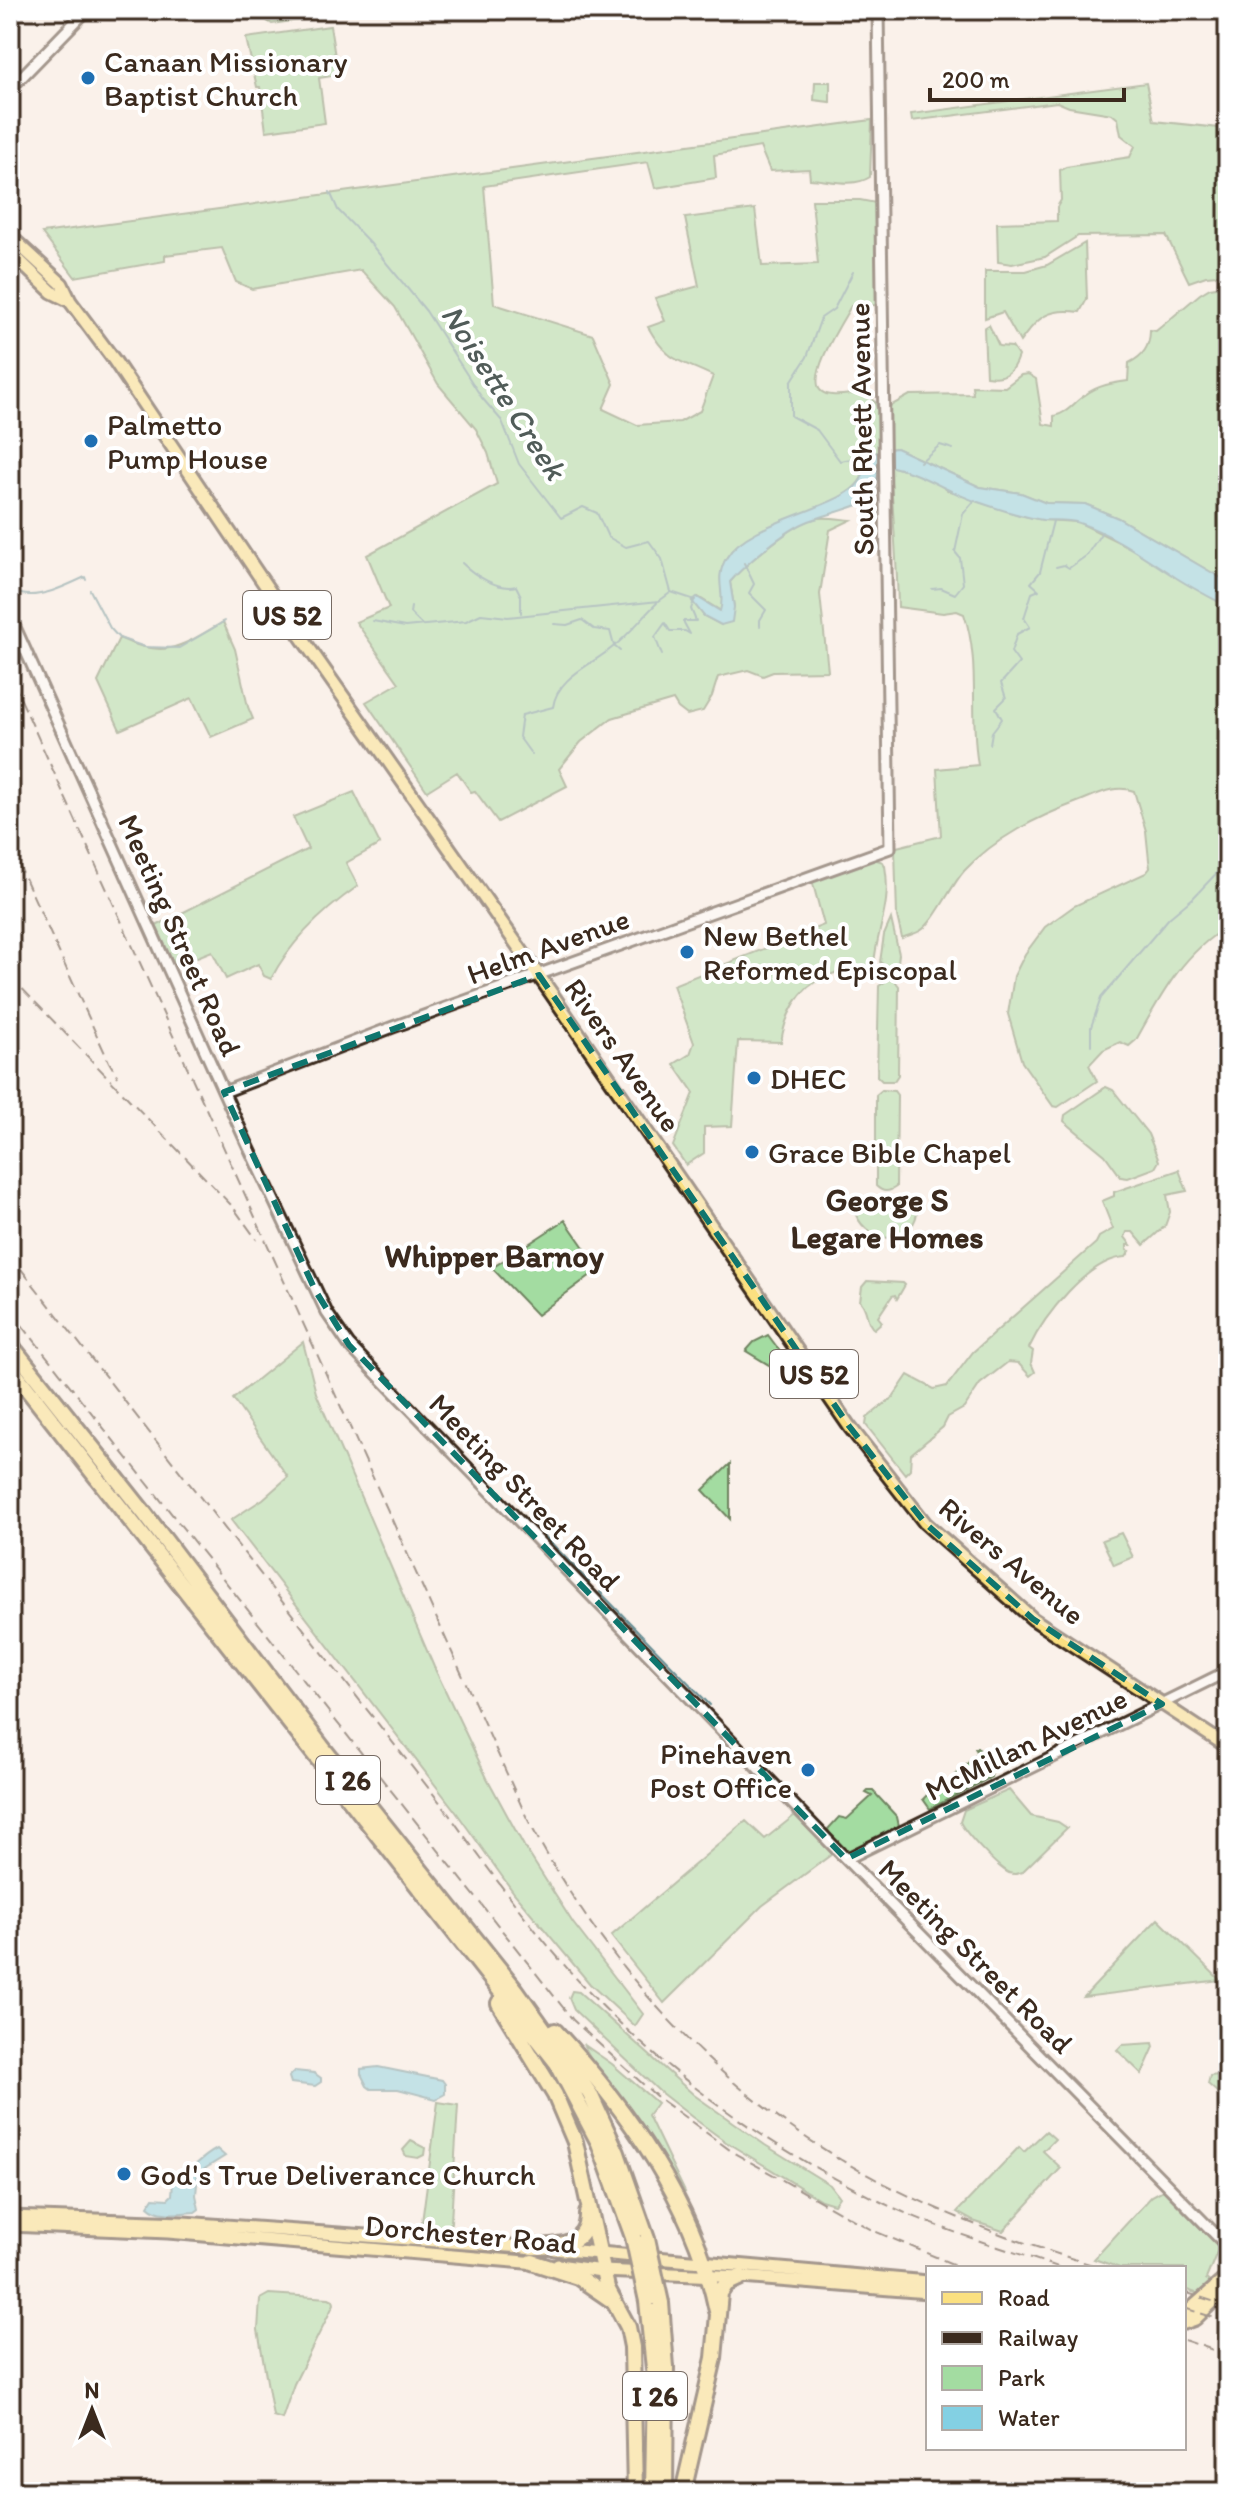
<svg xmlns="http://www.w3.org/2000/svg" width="1238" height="2502" font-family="Itim,sans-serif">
<rect width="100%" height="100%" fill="#faf1ea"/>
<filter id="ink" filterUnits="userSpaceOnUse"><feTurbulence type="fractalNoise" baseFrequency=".0125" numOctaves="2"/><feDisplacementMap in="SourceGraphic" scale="16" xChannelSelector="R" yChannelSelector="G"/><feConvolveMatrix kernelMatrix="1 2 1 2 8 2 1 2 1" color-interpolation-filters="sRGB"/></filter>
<g filter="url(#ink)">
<path fill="#a3dca1" stroke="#6f8360" stroke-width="2" d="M262,10H326L327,16L272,24L264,19Z
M330,26L338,75L319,78L325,123L266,131L260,87H257L246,38Z
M815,82H830V102L814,100Z
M1146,83L1154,121L1228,129V274L1206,276L1189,282L1166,235L1078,236L1045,257L1012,264L998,262L997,223L1057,221V207L1061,200L1060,170L1066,167L1130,157L1135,146L1121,135L1118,119L1112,114L1069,107L1057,102L912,121L911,114Z
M872,120L870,177C853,188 829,180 810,179L809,169L770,171L760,147L714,155L716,178L655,188L648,162L484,186L494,304L593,335L614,384L603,409L637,425L680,422L700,411L713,376C679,359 669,364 648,327L665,321L655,298L699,286L685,218L755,209L762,266L818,264L812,200H860L876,203L877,305L851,306C843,320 806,377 821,391C829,399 852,393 864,393L875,402L878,411L879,451L862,461C862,465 864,469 863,474C855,509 750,518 727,557C714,579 726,592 721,611L698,597L692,601L704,616L721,625L734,607L730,582C744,565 797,520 818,518C829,517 840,519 851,520L830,530L820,594L828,671L773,672L763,676L748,670L718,677L712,696L703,711L687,715L678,708L673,700L612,718L581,742L559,769L567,786L498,822L475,791L471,792L457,772L427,791L366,702L399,683L356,622L389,608L367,555L497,484L488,453L476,429L438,384L395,307L361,270L252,289L236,282L222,248L165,255V261L75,277L42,233Z
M1085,243L1087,299L1080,312C1048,307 1037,318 1020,342L1003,312L985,318V271H1026L1047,265Z
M1228,285V582L1118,518L1085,504L1046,503L1021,493L980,487L896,448L889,449L890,406L910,395L973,394L972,386L1005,387L1021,375L1028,374L1036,379L1043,424L1054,426V416C1068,413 1073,403 1085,395C1098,385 1113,383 1128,381L1129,363C1143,356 1150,347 1150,330L1156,331L1200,294L1210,288Z
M989,325L999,346L1012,347L1018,356C1012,374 1004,379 986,376L984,328Z
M890,466L926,476L949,491L964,494L973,500L1020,515L1043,520L1078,522L1147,556L1176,577L1228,607V926C1183,953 1161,995 1136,1040L1129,1046L1120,1042L1103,1050L1089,1065L1097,1081L1058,1107L1053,1106L1022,1062L1008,1014L1014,976L1025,954L1045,927L1074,906L1146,873L1150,868L1149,860L1146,831L1134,791C1115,784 1098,794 1080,801C1037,817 996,837 964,871C950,887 935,922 920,931C915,934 908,935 902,938L897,916L895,849L897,847L941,836L937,769L978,765C969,714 981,663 964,614L957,611L943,613L898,607C897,560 893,513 890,466Z
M223,622L235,649L248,707L253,719L211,737L192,698L120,730L98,682L119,638C166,660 182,646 223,622Z
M354,792L380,844L346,863L358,886C324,910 290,942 271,979L264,976L258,964L226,979L212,951L175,966L156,926L308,849L293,817Z
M871,858L883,862L885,866C892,906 877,927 874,964C858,968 840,970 824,977C798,988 785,1016 781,1042L738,1041L732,1126L704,1127V1153L686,1165L673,1146L694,1093L674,1064L690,1054L694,1043L673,985L824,925L812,880Z
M891,919L899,954L898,962L889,969L880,962L884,935Z
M889,979L895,981L899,986L898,1075L894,1081H882L877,1076L879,986Z
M1106,1087L1113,1090L1148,1134L1159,1161L1155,1168L1128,1178L1121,1177L1105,1155L1064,1121L1065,1115Z
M882,1090L894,1091L897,1095L896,1187C889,1192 883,1193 876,1186V1095Z
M1179,1170L1187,1191L1167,1195L1170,1212L1165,1226L1144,1245L1133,1232H1127L1125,1237L1131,1245H1127V1250L1130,1251L1126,1257C1088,1259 1044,1316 1029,1348L1033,1351L1031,1363L1035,1372L1030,1376L1018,1363L1008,1362L980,1384L964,1408L948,1417L943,1427L911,1454L910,1469L905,1474L866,1425L867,1418L893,1397L908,1375L934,1389L947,1386L973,1352L1096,1243L1099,1237L1113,1229L1102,1201L1114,1196V1192Z
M913,1202L918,1206C916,1246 870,1248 855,1213L857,1203Z
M565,1220L599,1269L537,1315L492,1268Z
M867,1281L903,1283L905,1285L897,1299L895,1295L892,1296L878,1317L882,1322L874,1329C866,1324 868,1308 860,1301L862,1287Z
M768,1335L791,1366L787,1376L746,1351L754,1342Z
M303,1342L316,1393L434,1667L487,1778L524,1846L573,1923L643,2014L635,2026L590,1984L514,1893L456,1812L231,1520L263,1499L288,1477L233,1399Z
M730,1464V1519L703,1490Z
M1121,1533L1133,1557L1114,1565L1102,1540Z
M975,1748H978L992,1769L991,1777L930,1809L923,1799L942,1780L948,1783L978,1753Z
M1009,1790L1031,1816L1058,1822L1067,1828L1022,1872C1015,1874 1016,1875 1009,1873C998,1868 966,1834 960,1822L964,1810Z
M868,1791H873L897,1817L899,1826C887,1832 863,1848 851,1850C840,1852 830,1838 828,1829L839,1817L847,1819L872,1796L866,1793Z
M795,1815L832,1854L762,1906L664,2003L611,1936L746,1821L765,1839Z
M1158,1919L1220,1980L1084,1997L1151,1926Z
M572,1991L579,1992L694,2095L765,2145L830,2185L839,2197L834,2204L821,2200L726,2142L692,2117L660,2092L574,2010L569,1998Z
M1153,2043L1154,2047L1142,2074L1117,2050L1122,2045Z
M583,2044L612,2064L657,2103L648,2115L685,2192L678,2194L604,2083Z
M1228,2074V2102L1208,2084L1210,2076Z
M438,2102L458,2105L450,2238L420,2237Z
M1046,2131L1055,2139L1043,2151L1061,2168L1003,2231L973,2221L957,2212L1019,2147L1024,2152Z
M411,2141L425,2148L424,2155L418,2158L406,2156L403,2150Z
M1163,2190L1223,2251L1217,2252L1206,2279L1211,2283L1202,2295L1184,2289V2268H1120L1094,2259L1152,2196Z
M269,2294L329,2298L333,2300L334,2304L294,2384L282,2419L273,2416L258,2330L260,2299Z"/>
<path fill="#83d0e3" stroke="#668e94" stroke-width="2" d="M896,448L980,487L1021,493L1046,503L1085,504L1118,518L1228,582V607C1210,597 1192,588 1175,577C1144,557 1114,535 1079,523C1068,519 1054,521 1043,520C1021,517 999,509 978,502C947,492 921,472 888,466C875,472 876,485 874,498C853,509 831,513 809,521C787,529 745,564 730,582L734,607L732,622L721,625L704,616L692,601L697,597L720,611C726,593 713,579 727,557C750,517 856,508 863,474C864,469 862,465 862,461L879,451Z
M378,2067L442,2080L445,2084V2094L436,2099L398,2089H371L367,2086L361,2074V2069Z
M295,2071L314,2073L321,2078V2082L315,2086L291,2083L289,2077Z
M217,2149L225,2156L198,2173L196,2195L199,2209L195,2212C180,2213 159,2217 148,2206L153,2198L168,2199L172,2195L173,2182C190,2173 199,2158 217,2149Z"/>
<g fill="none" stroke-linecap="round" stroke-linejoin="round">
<path stroke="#668e94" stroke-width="2" d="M303,14V16
M330,192L338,210L370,243L426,311L482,398L502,421L519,464L561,518L583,507L597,513L608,537L626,547L649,541L662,559L671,592L695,600
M853,272L834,309L821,318L807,357L791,382V416L817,430L840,461L862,457L868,459
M920,462L940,445L953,449
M462,563C474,575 499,591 516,586L521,596V613
M744,563L754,584L749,593L766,610L760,620V626
M1056,567L1064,565L1069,568L1086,556L1102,532
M10,588C14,589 17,593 21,594C40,599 68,585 85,577L86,580
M932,589L941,588L955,594L963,584L960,558L955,552L963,514L975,500
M90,590L110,628L119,638L145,647L179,648L225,621
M411,607L410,613L422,625
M373,621L405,627L466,621L481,614L508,617L659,601L670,593
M554,624L567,625L582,620L594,629L610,631L614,646L620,651
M662,655L655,637L665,623L670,631H685L690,634L683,621H696L691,609L694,601
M990,744L992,732L1002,719L996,708L1006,698L1001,683L1019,663L1011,652L1017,634L1030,627L1024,618L1032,593L1039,590L1031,583L1040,572L1053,521
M532,755L519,737L522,715L553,707C557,677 592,665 613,647C629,635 642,617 657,603
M1091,1045V1027L1101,998L1169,918L1193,898L1228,861
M533,1524L589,1582
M600,1592L710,1705"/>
<defs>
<path id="minor" d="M10,89L87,10
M10,616L243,1135L327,1313L349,1345L846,1859L1228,2247
M224,1092L393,1027L890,848L878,10
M846,1859L1228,1671"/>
<path id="major" d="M10,236L62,284L70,301L114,360L276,601L551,993L849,1426L925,1523L1033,1619L1228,1747
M10,252L52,292L70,301
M10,2217L183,2223L537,2248
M10,2225L168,2232L537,2263
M554,2249L928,2282
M558,2265L602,2271L741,2277L928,2292
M1184,2315L1228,2276
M1184,2323L1195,2319L1228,2287"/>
<path id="highway" d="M10,1344L145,1514L322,1747L516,1990L590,2094L617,2153L647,2239
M10,1367L557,2063L599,2143L633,2237
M499,2003L555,2095L575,2142L607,2288L628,2327L632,2347L635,2492
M555,2031C628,2110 695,2204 717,2311
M532,2247C558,2246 588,2246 587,2213
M532,2262L578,2277L610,2299
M647,2301L655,2378L653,2492
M661,2303L666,2367L665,2492
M683,2492L714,2358L720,2293L726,2284L741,2277"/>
</defs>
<use href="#minor" stroke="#3b2a1e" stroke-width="15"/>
<use href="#major" stroke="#3b2a1e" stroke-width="17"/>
<use href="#highway" stroke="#3b2a1e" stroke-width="20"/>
<use href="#minor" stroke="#fff" stroke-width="9"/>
<use href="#major" stroke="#fbe080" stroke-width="11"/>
<use href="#highway" stroke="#fbe080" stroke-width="14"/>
<path stroke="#3b2a1e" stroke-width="2" stroke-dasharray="12 6" stroke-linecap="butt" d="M13,682L526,1816C605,1970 731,2107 887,2185C956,2220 1029,2246 1103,2268
M10,845L109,1062L118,1077
M10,976L233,1207L257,1240
M10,1255L445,1809C486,1866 527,1923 574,1976C659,2070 766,2146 879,2201C937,2229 1000,2247 1061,2268
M10,1310L573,2020L656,2096L734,2153L872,2230L962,2268
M1184,2292L1228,2306
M1184,2308L1228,2322
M1184,2340L1228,2355"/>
<defs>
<path id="highway-bridge" d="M633,2237L647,2301
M647,2239L661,2303"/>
</defs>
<use href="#highway-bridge" stroke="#3b2a1e" stroke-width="20" stroke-linecap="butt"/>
<use href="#highway-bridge" stroke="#fbe080" stroke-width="14"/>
</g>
</g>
<path d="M0 0H1238V2502H0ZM539,975L849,1426L925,1523L1033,1619L1162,1704L846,1859L349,1345L315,1290L224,1092Z" fill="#faf1ea" fill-opacity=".55" fill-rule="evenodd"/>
<path fill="none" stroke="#0f766e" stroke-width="6" stroke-dasharray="16 10" stroke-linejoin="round" d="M539,975L849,1426L925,1523L1033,1619L1162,1704L846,1859L349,1345L315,1290L224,1092Z"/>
<g fill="#1f6fb2" stroke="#fff" stroke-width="3">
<circle cx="88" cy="78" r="8"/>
<circle cx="91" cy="441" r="8"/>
<circle cx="687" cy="952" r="8"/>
<circle cx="754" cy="1078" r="8"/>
<circle cx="752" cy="1152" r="8"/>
<circle cx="808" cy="1770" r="8"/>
<circle cx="124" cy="2174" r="8"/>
</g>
<g text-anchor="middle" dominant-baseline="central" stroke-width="8" stroke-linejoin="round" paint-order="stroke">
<g fill="#fff" stroke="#766a62" stroke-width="2">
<rect x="243" y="591" width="88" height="48" rx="6"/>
<rect x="770" y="1350" width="88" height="48" rx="6"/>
<rect x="316" y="1756" width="64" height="48" rx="6"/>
<rect x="623" y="2372" width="64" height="48" rx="6"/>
</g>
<g font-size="28" font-weight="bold" fill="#3b2a1e">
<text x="287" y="615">US 52</text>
<text x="814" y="1374">US 52</text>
<text x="348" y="1780">I 26</text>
<text x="655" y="2396">I 26</text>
</g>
<g font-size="30" fill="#3b2a1e" stroke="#fff" text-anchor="start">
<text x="104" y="61">Canaan Missionary<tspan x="104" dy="34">Baptist Church</tspan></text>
<text x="107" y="424">Palmetto<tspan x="107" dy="34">Pump House</tspan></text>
<text x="703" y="935">New Bethel<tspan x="703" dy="34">Reformed Episcopal</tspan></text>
<text x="770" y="1078">DHEC</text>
<text x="768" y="1152">Grace Bible Chapel</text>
<text x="792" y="1753" text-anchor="end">Pinehaven<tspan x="792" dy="34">Post Office</tspan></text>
<text x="140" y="2174">God's True Deliverance Church</text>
</g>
<g font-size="30" fill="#3b2a1e" stroke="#fff">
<text transform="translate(861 429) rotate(-91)">South Rhett Avenue</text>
<text transform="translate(180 935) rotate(66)">Meeting Street Road</text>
<text transform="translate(548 946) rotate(-20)">Helm Avenue</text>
<text transform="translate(623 1055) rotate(55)">Rivers Avenue</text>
<text transform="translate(525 1492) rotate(46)">Meeting Street Road</text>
<text transform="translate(1012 1561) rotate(40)">Rivers Avenue</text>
<text transform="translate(1026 1744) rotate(-26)">McMillan Avenue</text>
<text transform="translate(976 1956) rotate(45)">Meeting Street Road</text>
<text transform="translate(471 2234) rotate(5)">Dorchester Road</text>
</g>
<g font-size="32" font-style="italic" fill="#515c59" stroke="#fff">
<text transform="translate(504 392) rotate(57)">Noisette Creek</text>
</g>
<g font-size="32" font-weight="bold" fill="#3b2a1e" stroke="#fff">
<text x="887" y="1200">George S<tspan x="887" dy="37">Legare Homes</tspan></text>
<text x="494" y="1256">Whipper Barnoy</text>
</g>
</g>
<rect width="1238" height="2502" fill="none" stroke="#fff" stroke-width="40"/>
<rect x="20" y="20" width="1198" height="2462" fill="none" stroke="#3b2a1e" stroke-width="3" filter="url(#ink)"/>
<rect x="926" y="2266" width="260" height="184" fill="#ffffff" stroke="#b1aaa5" stroke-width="2"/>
<rect x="942" y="2292" width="40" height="12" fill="#fbe080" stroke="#b1aaa5" stroke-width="2"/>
<text x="998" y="2306" font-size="24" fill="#3b2a1e">Road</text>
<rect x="942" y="2332" width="40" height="12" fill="#3b2a1e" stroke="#b1aaa5" stroke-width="2"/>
<text x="998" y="2346" font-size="24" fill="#3b2a1e">Railway</text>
<rect x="942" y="2366" width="40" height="24" fill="#a3dca1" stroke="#b1aaa5" stroke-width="2"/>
<text x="998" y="2386" font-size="24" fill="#3b2a1e">Park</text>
<rect x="942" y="2406" width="40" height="24" fill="#83d0e3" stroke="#b1aaa5" stroke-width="2"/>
<text x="998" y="2426" font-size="24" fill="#3b2a1e">Water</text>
<g transform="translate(92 2410)" stroke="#ffffff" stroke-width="6" paint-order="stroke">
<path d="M0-6L14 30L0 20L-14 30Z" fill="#3b2a1e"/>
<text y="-12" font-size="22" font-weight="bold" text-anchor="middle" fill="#3b2a1e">N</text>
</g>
<path d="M930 88v12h194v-12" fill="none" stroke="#3b2a1e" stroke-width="4"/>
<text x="942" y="88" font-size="24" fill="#3b2a1e" stroke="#ffffff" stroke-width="6" paint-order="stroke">200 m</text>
</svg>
